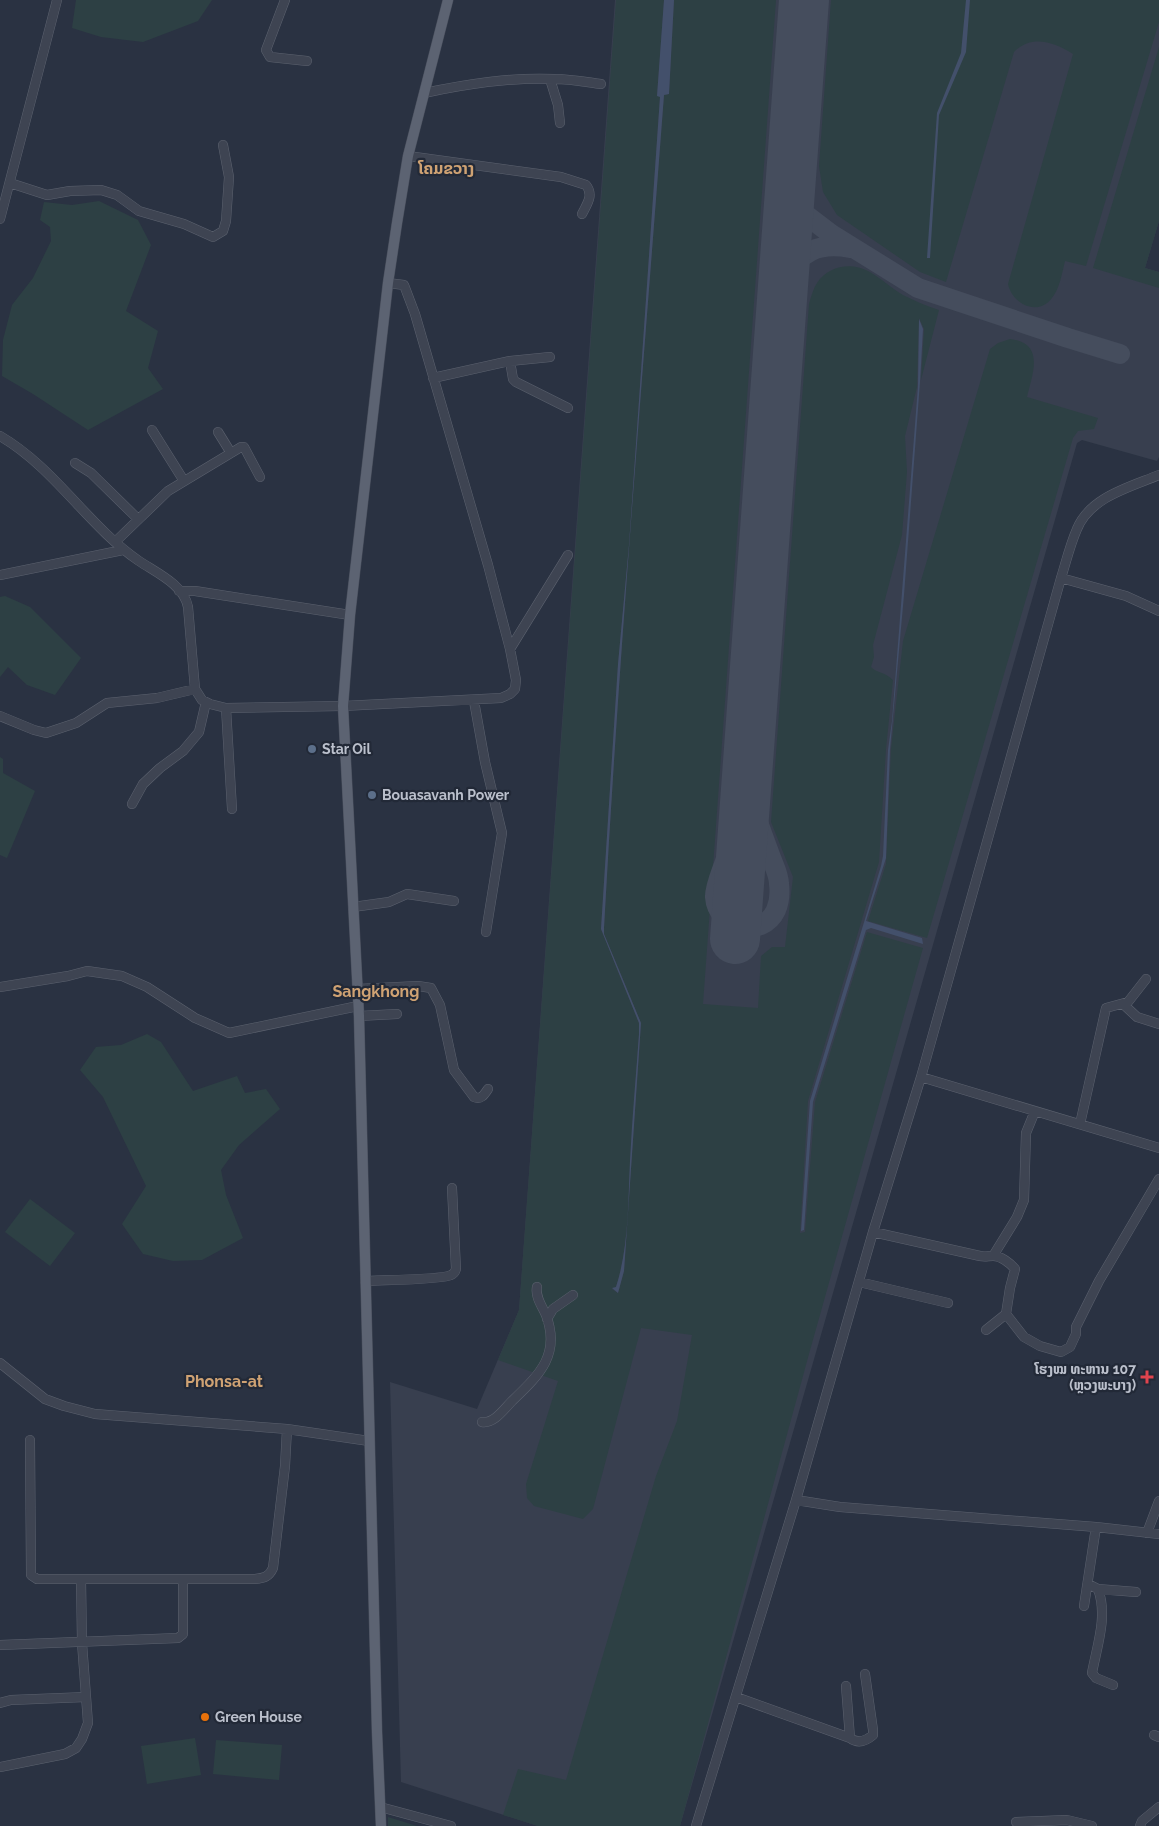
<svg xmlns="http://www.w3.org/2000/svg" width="1159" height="1826" font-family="Raleway,'Noto Sans Lao',sans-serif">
<rect width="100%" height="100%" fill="#2a3242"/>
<path fill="#383f4f" d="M615,0H1159V221L1145,268L1159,272V457L1157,461L1082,440L1077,443L680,1826H538L401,1782L390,1382L477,1409L519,1310Z"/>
<path fill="#2d4044" d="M76,0H212L198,21L143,42L101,37L72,28Z
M616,0H664L657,96H660L629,545L618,664L601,929L639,1023V1034C636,1079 632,1124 630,1169C628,1208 628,1250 616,1287L612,1289L618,1293L624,1271L641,1023L604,934V928C619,650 643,373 664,95L669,94L674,0H776L703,1004L758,1008L761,956L772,947H785L793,877L771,822L809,304C811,297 813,289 817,283C828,266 851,262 868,271C881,278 891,288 903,295C915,301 926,306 939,310L921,380L924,329L919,318L917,387L905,436L907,472L902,535L873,645L874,657L871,667C878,674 884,671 893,680L886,749L879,862L808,1101L800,1233L805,1232L815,1102L867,932L923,948L809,1354L680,1826H538L503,1815L518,1769L566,1780L656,1476L677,1421L692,1335L641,1328L593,1509L583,1519L534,1506L527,1498L526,1484L558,1381L498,1360L519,1310Z
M831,0H1159V22L1086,266L1065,261C1062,273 1060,288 1052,298C1038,317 1012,304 1008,284L1073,54C1055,42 1031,34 1014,52L946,282L920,272L837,215L823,192L819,166Z
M1159,47V221L1145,268L1159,272V288L1093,268Z
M99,201L138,220L151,245L126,311L158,331L148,368L163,389L88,430L33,394L2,376L3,340L12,305L33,278L51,241L50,227L40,220L44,202L72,205Z
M1010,339C1046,343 1032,375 1027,397L1098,418L1094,429L1078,431L1073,438L927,938L868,921L886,864L891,749L903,641L990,349L998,343Z
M5,596L30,607L81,658L55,695L27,685L8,667L0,677V597Z
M0,757L3,759V773L35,791L7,858L0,855Z
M147,1034L161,1042L193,1091L237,1076L245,1093L266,1089L280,1109L239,1145L221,1170L226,1195L243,1238L202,1260L173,1261L143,1254L122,1224L146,1186L103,1097L80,1070L96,1047L121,1045Z
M30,1199L75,1233L50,1266L5,1232Z
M195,1738L201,1775L147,1784L141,1746Z
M216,1740L282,1745L279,1780L213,1774Z
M388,1817L417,1826H388Z"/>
<path fill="#43506b" d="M664,0H674L669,94L664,95C643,373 619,650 604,928V934L641,1023L624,1271L618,1293L612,1288L616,1287C629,1247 628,1202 630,1161C632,1119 636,1076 639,1034V1023L601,929L618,664L629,545L660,97L657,96Z
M966,0H970L966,52L939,115L930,258H927L937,113L961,53Z
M919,319L923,329L920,382L904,595L890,749L886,858L866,921L922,938L923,944L871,928L866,930L813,1102L804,1230L801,1231L810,1101L881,866L883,856L888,750L892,721L918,386Z"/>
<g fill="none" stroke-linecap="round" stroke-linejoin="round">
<path stroke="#454d5d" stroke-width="20" d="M789,202L831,234L918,288L1068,338L1120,354
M783,279C800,252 818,242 850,248
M744,818C737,833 714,884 715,897C717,928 762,940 776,910C779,903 780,892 779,884C779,874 773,864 770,855C763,836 756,817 749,797L745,783L747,771"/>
<path stroke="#454d5d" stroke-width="50" d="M735,939L804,0"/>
<defs>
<path id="minor" d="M285,0L266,50L270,57L307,61
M550,79L558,105L560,123
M424,93C467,84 510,77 555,79C570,79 586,82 601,84
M408,156L561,177L586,185C594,195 587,204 582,214
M10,183L47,195L70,191L101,190L117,195L139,211L184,224L213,237L223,231L226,221L229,177L223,145
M0,219L57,0
M510,361L513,379L516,382L568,408
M433,378L510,361L550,357
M152,430L184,481
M218,432L231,453
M0,436C55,468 88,526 139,561C157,573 184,585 188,607L195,689L202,700L210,704L226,708L343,706L501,698L510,694L515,689L516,680L510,649L488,565L415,314L404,285L388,283
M75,463L91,473L138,519
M115,542L168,491L241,447H244L260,477
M0,575L123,550
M1061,578L1126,596L1159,611
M179,591H195L350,615
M510,649L568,555
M474,701L485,762L502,833L486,932
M226,708L232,809
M0,716L34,730L46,733L76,723L107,703L157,698L195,689
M132,804L143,784L160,768L183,751L199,732L206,702
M353,907L389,902L407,894L454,901
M0,987L68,976L87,971L122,976L147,987L195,1018L229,1033L358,1006
M357,989L418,986L431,988L440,1005L454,1070L474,1097C481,1100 484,1095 488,1089
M1123,1004L1137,1017L1159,1024
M359,1016L397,1014
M921,1077L1159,1148
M1080,1124L1106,1008L1128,1002L1146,979
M873,1232L980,1256C985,1257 988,1256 993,1256C1001,1256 1010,1263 1015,1269L1010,1288L1006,1314L1024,1337L1040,1346L1061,1352L1070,1347L1076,1334V1327L1099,1281L1159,1179
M993,1256L1017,1217L1024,1200L1026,1133L1035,1111
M365,1281C379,1280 442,1280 451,1275C454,1274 455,1272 456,1269L452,1188
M859,1282L948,1303
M547,1319L553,1309L573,1295
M986,1330L1006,1314
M0,1363L45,1399L64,1406L95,1414L287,1429L369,1441
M482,1422C494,1424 504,1409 512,1401C539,1375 561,1355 546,1315C542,1306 535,1297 537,1287
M30,1440L31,1575L37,1579H255C264,1578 269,1577 273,1568L285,1466L287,1429
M796,1500L840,1507L1096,1527L1159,1534
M1147,1533L1159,1501
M1088,1584L1098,1589C1108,1616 1097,1646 1092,1673L1096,1678L1113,1685
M1098,1589L1136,1592
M1084,1606L1096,1527
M0,1645L178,1638L183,1634V1579
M846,1686L850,1738
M736,1697L850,1738C858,1744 866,1741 873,1735V1730L865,1674
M0,1703L11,1700L86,1697
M1154,1735L1159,1737
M0,1767L65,1754L76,1748L82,1739L88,1723L82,1643L81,1579
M380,1807L451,1826
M1016,1822L1067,1820L1092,1826
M696,1826L796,1500L873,1232L921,1077L1061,578C1066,562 1070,545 1077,529C1090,497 1130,487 1159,475
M1140,1826L1142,1821L1159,1807"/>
<path id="major" d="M381,1826L377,1732L359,1016L343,706L350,615L388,283L397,223L408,156L448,0"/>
</defs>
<use href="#minor" stroke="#5c626f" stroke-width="10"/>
<use href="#major" stroke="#474d5b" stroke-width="11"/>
<use href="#minor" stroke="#3e4452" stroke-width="9"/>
<use href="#major" stroke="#5c6372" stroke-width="10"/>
</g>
<g fill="#5c6f8a" stroke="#222937" stroke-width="2">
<circle cx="312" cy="749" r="5"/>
<circle cx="372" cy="795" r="5"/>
</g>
<path fill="#e0444e" stroke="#222937" stroke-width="2" d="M1144.5 1369.5h5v5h5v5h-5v5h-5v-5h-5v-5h5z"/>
<circle fill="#e8710a" stroke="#222937" stroke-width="2" cx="205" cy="1717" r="5"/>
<g text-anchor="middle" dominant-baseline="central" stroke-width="4.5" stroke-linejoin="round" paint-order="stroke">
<g font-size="14" font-weight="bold" fill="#bbc0cc" stroke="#222937" text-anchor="start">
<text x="322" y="749">Star Oil</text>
<text x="382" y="795">Bouasavanh Power</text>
<text x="1136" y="1369" text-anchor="end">ໂຮງໝ ທະຫານ 107<tspan x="1136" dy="16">(ຫຼວງພະບາງ)</tspan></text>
<text x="215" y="1717">Green House</text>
</g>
<g font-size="16" font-weight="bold" fill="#cfa273" stroke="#222937">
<text x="446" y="168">ໂຄມຂວາງ</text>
<text x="376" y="991">Sangkhong</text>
<text x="224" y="1381">Phonsa-at</text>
</g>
</g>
</svg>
